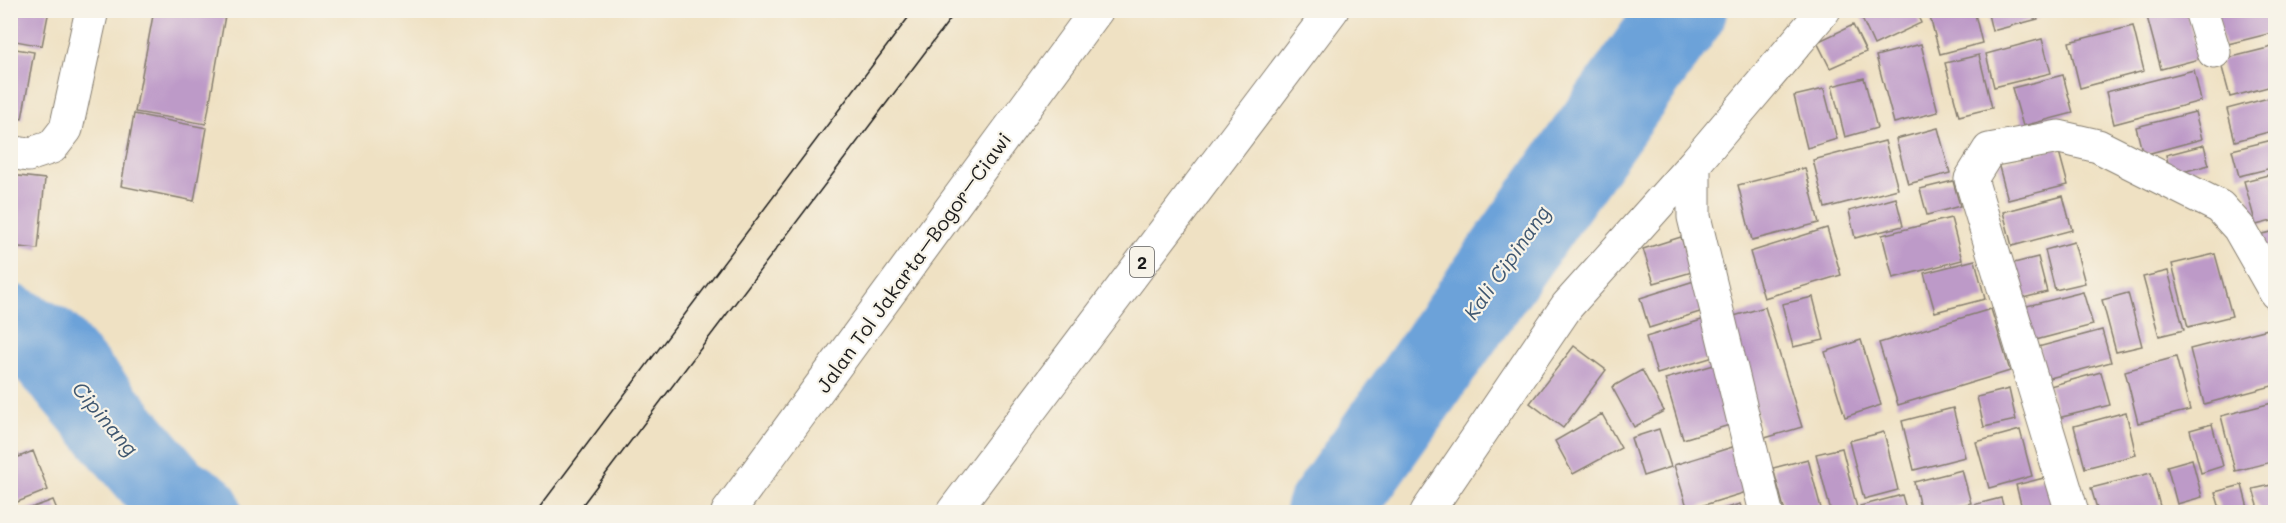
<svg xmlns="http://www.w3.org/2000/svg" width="2286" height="523" font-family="Mali,sans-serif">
<rect width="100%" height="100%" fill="#f7f3e8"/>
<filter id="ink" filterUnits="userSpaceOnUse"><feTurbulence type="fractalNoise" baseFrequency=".0167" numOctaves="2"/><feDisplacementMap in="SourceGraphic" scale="12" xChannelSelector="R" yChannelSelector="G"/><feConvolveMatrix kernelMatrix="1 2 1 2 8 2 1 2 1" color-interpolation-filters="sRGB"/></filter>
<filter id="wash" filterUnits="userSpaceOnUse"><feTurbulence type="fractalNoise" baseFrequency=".008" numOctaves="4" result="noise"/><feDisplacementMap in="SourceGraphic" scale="24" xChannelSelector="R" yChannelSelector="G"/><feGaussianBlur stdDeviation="1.35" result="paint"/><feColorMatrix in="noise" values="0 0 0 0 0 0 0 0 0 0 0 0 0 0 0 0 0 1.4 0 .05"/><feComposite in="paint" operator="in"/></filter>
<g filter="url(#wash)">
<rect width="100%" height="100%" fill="#efe1c3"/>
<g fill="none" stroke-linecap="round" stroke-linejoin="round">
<path stroke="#6ca2d9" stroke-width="86" d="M10,327L46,347L172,495L199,512
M1328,512L1684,10"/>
</g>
<g id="blocks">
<path fill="#bd9ac8" d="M10,10H49L42,46L10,40Z
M154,10H226L206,124L135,112Z
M1858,10H1915L1921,23L1874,45Z
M1928,10H1974L1982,43L1940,54Z
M1987,10H2036L2038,19L1992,31Z
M2157,10H2186L2199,59L2161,69L2146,13Z
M2216,10H2273L2276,32L2224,45Z
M1853,25L1866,52L1830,68L1817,42Z
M2133,26L2144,71L2080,88L2069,42Z
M2042,39L2051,73L1994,87L1986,54Z
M1921,44L1938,112L1894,123L1876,56Z
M2276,46V85L2230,97L2220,60Z
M10,48L34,52L22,119L10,117Z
M1979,55L1992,108L1959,116L1945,63Z
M2194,70L2201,101L2114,124L2106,92Z
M2063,75L2073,113L2023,126L2012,88Z
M1864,78L1877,128L1845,137L1832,86Z
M1824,89L1837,139L1807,148L1794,96Z
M2276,96V130L2235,141L2227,109Z
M2195,112L2202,139L2143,155L2136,127Z
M134,114L207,128L194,201L121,186Z
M1938,128L1950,173L1908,184L1896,139Z
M2276,139V167L2239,176L2232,150Z
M1885,141L1898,189L1825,208L1813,160Z
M2204,145L2209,165L2171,175L2166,155Z
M2058,148L2068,185L2008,200L1998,163Z
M1805,168L1819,223L1752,240L1738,185Z
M2276,173V220L2256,225L2244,181Z
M10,175L45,179L38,249L10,246Z
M1953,181L1960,206L1927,215L1920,189Z
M2063,196L2072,230L2012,246L2003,212Z
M1896,198L1903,226L1855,238L1849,211Z
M1951,218L1962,260L1893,278L1882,235Z
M1827,228L1841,275L1764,298L1750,252Z
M2276,231V257L2269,259L2262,234Z
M1681,237L1692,272L1654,283L1643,249Z
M2074,242L2085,283L2055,290L2045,250Z
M2215,254L2232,316L2188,327L2172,264Z
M2038,257L2047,292L2015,300L2006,265Z
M1975,260L1985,299L1935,312L1924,273Z
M2168,271L2184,330L2159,336L2143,277Z
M1694,281L1703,311L1649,328L1640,298Z
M2083,292L2093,325L2032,341L2023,307Z
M2128,293L2142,346L2116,352L2102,300Z
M1813,297L1824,340L1793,347L1782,304Z
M1765,307L1802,427L1765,438L1727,318Z
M1991,309L2010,371L1898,405L1879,343Z
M1705,319L1717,356L1657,374L1646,337Z
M2268,329L2276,357V385L2204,404L2190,349Z
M2102,330L2111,362L2046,379L2038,347Z
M1861,340L1881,405L1845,417L1825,352Z
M1574,346L1606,370L1563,428L1530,403Z
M2176,357L2190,410L2138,423L2125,371Z
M1714,365L1733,424L1683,439L1665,379Z
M1642,370L1664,411L1634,427L1612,387Z
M2101,372L2110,405L2058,418L2050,386Z
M2009,389L2016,420L1984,427L1977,397Z
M2276,402V461L2235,471L2221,416Z
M1953,408L1965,457L1914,470L1902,421Z
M2126,412L2136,455L2085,468L2074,426Z
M1602,414L1621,448L1573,474L1555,441Z
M2212,424L2223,466L2201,473L2190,430Z
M1659,429L1671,467L1643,476L1631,438Z
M2020,430L2032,476L1989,488L1976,442Z
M1884,432L1898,490L1864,499L1849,441Z
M10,435L19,457L33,451L48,490L10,505Z
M1739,445L1753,490L1688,510L1674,465Z
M1842,448L1858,512H1831L1816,454Z
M1808,459L1822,512H1785L1773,468Z
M2192,459L2202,497L2177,504L2167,466Z
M1962,470L1971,503L1936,512H1921L1914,482Z
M2151,473L2161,510L2149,512H2098L2091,488Z
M2048,477L2058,512H2023L2016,485Z
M2276,484V512H2260L2253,489Z
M2242,485L2249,512H2221L2215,492Z
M1902,495L1907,512H1862L1860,506Z
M2001,498L2005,512H1971L1969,506Z
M53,500L58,512H20Z
M1740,504L1743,512H1713Z"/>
</g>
</g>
<g filter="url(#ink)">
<use href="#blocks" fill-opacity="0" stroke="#867e70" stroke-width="1.5"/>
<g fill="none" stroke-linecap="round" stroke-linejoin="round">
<defs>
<path id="minor" d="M2201,10L2214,52
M10,152L28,155L52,147L66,129L92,10
M1694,164V217L1766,512
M1427,512L1567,306L1694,164L1824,10
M2072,512L1971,179L1989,150L2059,137L2098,146L2220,207L2239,228L2276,293"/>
<path id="motorway" d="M728,512L1097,10
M953,512L1332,10"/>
</defs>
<use href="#minor" stroke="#867e70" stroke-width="35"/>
<use href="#motorway" stroke="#867e70" stroke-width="35"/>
<use href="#minor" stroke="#fff" stroke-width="33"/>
<use href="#motorway" stroke="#fff" stroke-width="33"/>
<path stroke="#1c1c1c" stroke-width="1.5" d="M536,512L914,10
M577,512L957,10"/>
</g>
</g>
<g text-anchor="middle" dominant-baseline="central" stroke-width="4.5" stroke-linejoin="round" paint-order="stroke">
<rect fill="#f7f3e8" stroke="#5e5c59" stroke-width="1.5" x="1130" y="247" width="24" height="30" rx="4.5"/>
<g font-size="18" font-weight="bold" fill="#1c1c1c">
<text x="1142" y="262">2</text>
</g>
<g font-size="20" fill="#1c1c1c" stroke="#f7f3e8">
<text transform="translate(913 262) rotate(-54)">Jalan Tol Jakarta–Bogor–Ciawi</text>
</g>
<g font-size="21" font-style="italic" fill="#405871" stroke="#f7f3e8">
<text transform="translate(1506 262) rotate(-55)">Kali Cipinang</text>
<text transform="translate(106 418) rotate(50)">Cipinang</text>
</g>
</g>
<rect width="2286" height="523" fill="none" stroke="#f7f3e8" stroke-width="36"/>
</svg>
